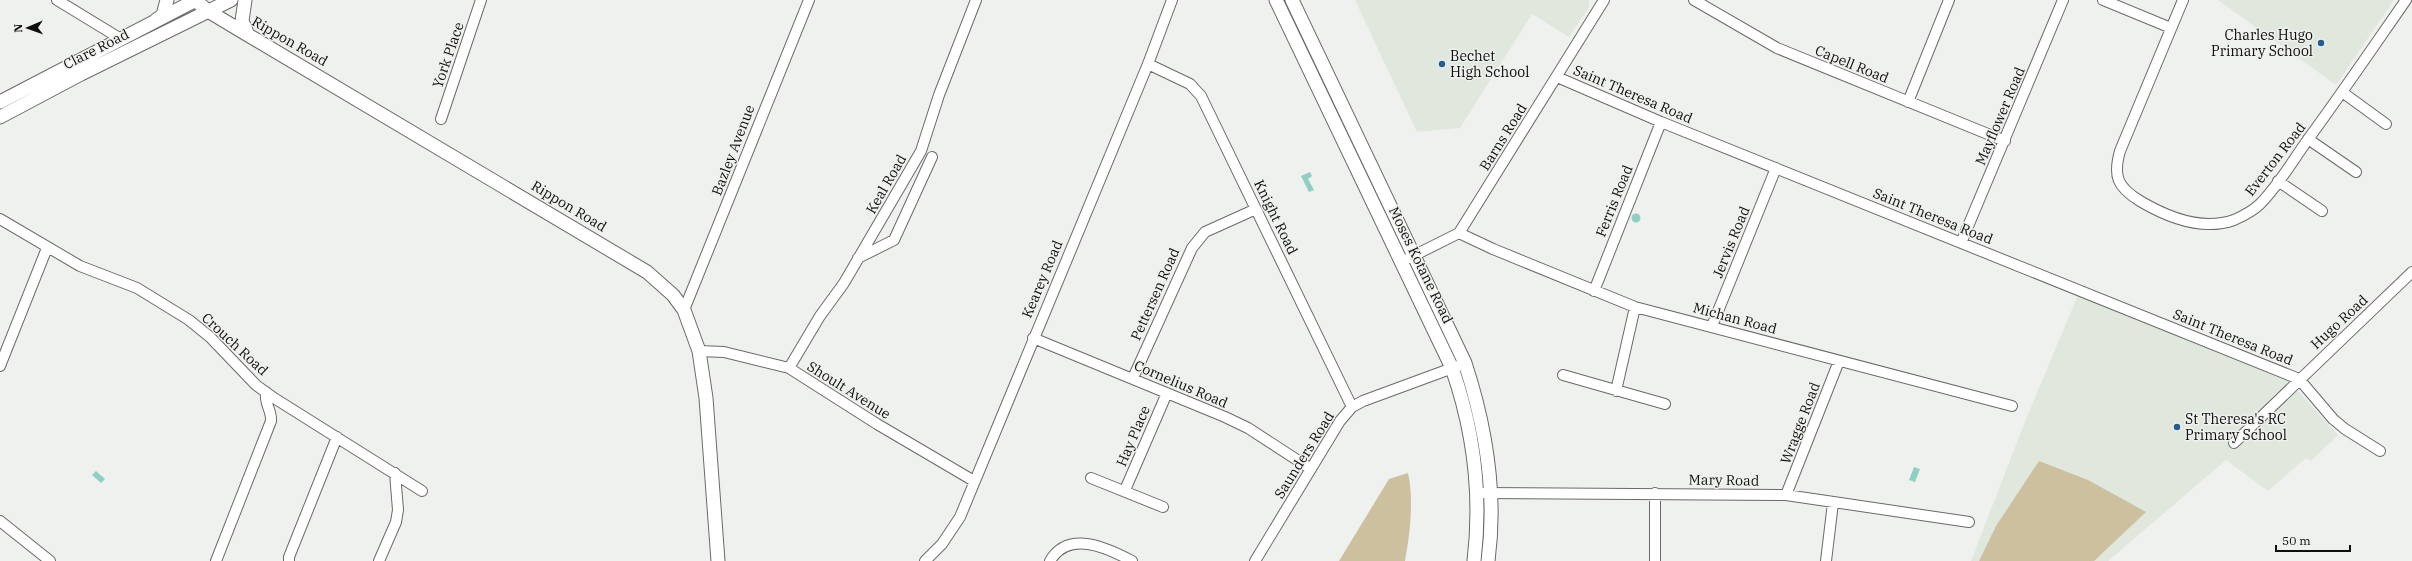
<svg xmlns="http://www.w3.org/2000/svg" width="2412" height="561" font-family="'IBM Plex Serif',serif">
<rect width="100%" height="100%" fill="#eff1ee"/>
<path fill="#e0e7dd" d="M1355,0H1589V7L1569,37L1532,14L1460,128L1417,132Z
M2218,0H2394L2336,85Z
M2078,295L2288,380L2338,435L2311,461L2306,458L2268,491L2226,460L2108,561H1971L2026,419Z"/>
<path fill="#ccc09f" d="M2039,461L2088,480L2146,512L2094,561H1979L1996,526Z
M1408,473C1414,499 1410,534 1405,561H1339L1389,479Z"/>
<path fill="#90cfc3" d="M1310,172L1312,176L1308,179L1314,190L1309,192L1301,176Z
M1631.5 218a4.5 4.5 0 1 1 9 0a4.5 4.5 0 1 1-9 0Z
M1914,467L1920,469L1915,482L1909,480Z
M96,471L105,479L101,483L92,475Z"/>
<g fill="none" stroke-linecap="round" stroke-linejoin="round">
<defs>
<path id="minor" d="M57,0L121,39
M1694,0L1777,48L2005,141
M2103,0L2171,28
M2183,0L2120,151C2113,176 2117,187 2140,201C2167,217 2203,231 2234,220C2243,216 2253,211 2260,204C2279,185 2293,160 2309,138C2342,93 2374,46 2406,0
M1148,64L1190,84L1201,96L1352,407
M1557,77L1661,122L2299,379L2333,419L2345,429L2380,451
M2342,92L2386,124
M1908,102L1949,0
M441,119L481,0
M2308,139L2356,172
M2278,181L2322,211
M0,219L80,266L137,288L189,320L210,337L256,385L274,398L422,491
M1459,233L1493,249L1635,307L2012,406
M1961,243L2063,0
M858,258L894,240L932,157
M1409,258L1459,233L1604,0
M1594,291L1661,122
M684,310L809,0
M1712,326L1776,168
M1033,338L1225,417L1248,428L1311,469
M699,351L724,352L789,368L877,424L974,481
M0,366L47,248
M789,368L820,316L844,283L921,151L939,95L976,0
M1563,375L1665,404
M1133,378L1192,248L1205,232L1256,209
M1616,391L1635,307
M2234,443L2412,272
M1091,478L1163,507
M1125,490L1167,393
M1477,493L1786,495L1969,522
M1655,493V561
M1786,495L1839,361
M0,521L50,561
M216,561L271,421C272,411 264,403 266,392
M289,561V557L337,437
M379,561L396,522L398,510L395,473
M925,561L942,544L960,517L1148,64L1172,0
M1050,561C1068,530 1106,547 1132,561
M1255,561L1340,421L1352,407L1363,401L1458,366
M1826,561L1833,503"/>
<path id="tertiary" d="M195,0L208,11L248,35L647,272L673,295L684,310L699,351L706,398L718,561
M245,0L242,21L248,35
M1276,0L1452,368C1474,431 1482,494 1474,561
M1292,0L1465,363C1486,427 1497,494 1488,561
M156,20L163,15L167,0
M0,102L196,0
M0,117L81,74L231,0"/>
</defs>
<use href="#minor" stroke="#696b68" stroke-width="12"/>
<use href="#tertiary" stroke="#696b68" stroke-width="15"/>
<use href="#minor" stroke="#fff" stroke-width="10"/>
<use href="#tertiary" stroke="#fff" stroke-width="13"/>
</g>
<g fill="#235f96" stroke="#eff1ee" stroke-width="1.5">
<circle cx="2321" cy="43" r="4"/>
<circle cx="1442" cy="64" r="4"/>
<circle cx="2177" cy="427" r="4"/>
</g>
<g text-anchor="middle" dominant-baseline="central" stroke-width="3" stroke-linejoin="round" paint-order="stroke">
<g font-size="14" fill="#0e0e0d" stroke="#eff1ee" text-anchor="start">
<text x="2313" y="35" text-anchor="end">Charles Hugo<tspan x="2313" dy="16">Primary School</tspan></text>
<text x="1450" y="56">Bechet<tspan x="1450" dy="16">High School</tspan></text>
<text x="2185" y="419">St Theresa's RC<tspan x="2185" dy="16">Primary School</tspan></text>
</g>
<g font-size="14" fill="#0e0e0d" stroke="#eff1ee">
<text transform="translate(290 41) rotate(30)">Rippon Road</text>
<text transform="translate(96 49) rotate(-27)">Clare Road</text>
<text transform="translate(448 55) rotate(-71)">York Place</text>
<text transform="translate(1852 64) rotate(22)">Capell Road</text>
<text transform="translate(1633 94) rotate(23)">Saint Theresa Road</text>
<text transform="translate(2000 116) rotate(-67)">Mayflower Road</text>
<text transform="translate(1503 137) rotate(-58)">Barns Road</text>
<text transform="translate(733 150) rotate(-69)">Bazley Avenue</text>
<text transform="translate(2275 159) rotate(-52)">Everton Road</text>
<text transform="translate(886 184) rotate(-60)">Keal Road</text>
<text transform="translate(1614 201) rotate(-68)">Ferris Road</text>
<text transform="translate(569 206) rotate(31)">Rippon Road</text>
<text transform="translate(1933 216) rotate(22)">Saint Theresa Road</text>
<text transform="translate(1276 217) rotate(64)">Knight Road</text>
<text transform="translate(1731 242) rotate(-68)">Jervis Road</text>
<text transform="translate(1421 265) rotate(64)">Moses Kotane Road</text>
<text transform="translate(1042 279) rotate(-67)">Kearey Road</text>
<text transform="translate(1155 294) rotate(-66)">Pettersen Road</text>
<text transform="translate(1735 318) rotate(15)">Michan Road</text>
<text transform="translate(2339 322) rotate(-43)">Hugo Road</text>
<text transform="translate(2233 337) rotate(22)">Saint Theresa Road</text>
<text transform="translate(235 344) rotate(43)">Crouch Road</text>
<text transform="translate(1181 384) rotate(23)">Cornelius Road</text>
<text transform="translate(849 390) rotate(32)">Shoult Avenue</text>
<text transform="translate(1800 423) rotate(-69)">Wragge Road</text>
<text transform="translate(1133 436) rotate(-67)">Hay Place</text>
<text transform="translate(1304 455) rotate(-58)">Saunders Road</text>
<text transform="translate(1724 480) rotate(1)">Mary Road</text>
</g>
</g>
<g transform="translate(28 28) rotate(268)" stroke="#eff1ee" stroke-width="3" paint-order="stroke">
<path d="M0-3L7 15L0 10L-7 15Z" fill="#0e0e0d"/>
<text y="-6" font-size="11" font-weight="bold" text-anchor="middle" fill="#0e0e0d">N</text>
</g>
<path d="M2276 545v6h74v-6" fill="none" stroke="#0e0e0d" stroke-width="2"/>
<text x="2282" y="545" font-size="12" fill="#0e0e0d" stroke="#eff1ee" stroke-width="3" paint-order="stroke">50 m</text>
</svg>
